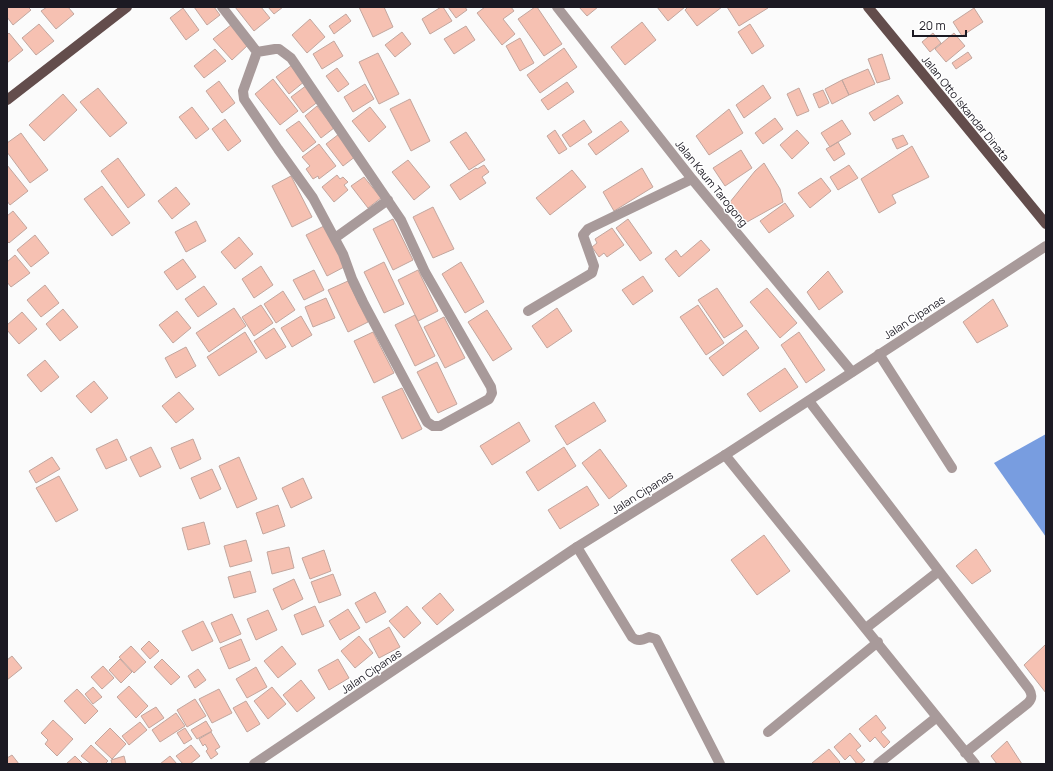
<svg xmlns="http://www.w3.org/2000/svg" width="1053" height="771" font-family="Manrope,sans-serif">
<rect width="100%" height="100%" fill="#fbfbfb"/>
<path fill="#789de0" d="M1046,434V537L994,463Z"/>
<path fill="#f6c1b2" stroke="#c2a69e" d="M7,7H28L31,10L13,25L7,17Z
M47,7H68L74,14L56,29L41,11Z
M194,7H214L220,15L207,25Z
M235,7H261L270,18L254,31Z
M268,7H283L274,14Z
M359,7H384L393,27L373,37Z
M441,7H443L452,21L430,34L422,19Z
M448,7H465L467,10L456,18Z
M485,7H511L514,11L503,19L515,34L502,45L477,13Z
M535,7H537L562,44L544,56L518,19Z
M579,7H598L587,16Z
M657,7H685L668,21Z
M688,7H722L697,26L685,10Z
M727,7H767L768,8L739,26Z
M183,8L199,30L186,40L170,18Z
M974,8L983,22L962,36L953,22Z
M346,14L351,21L334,34L329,26Z
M310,19L325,37L307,53L292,35Z
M642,22L656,40L625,65L611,47Z
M39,24L54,41L36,55L22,38Z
M750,24L764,46L752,54L738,32Z
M231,25L248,45L232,60L213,39Z
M466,26L475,40L454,54L444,39Z
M402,32L411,44L395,57L385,45Z
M9,33L23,50L7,63V35Z
M933,33L941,43L930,52L922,42Z
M954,33L965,46L946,62L935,49Z
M520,38L534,63L520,71L506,46Z
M334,41L343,56L322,69L313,54Z
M564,48L577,67L540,93L527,75Z
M215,49L226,61L204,78L194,66Z
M968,52L972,58L956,69L952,63Z
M378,53L399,94L379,104L359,62Z
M882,54L890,79L877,83L868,59Z
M292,65L305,81L289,94L276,77Z
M337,68L349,84L338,92L326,76Z
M868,69L875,84L849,95L842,80Z
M273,79L298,111L280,125L255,94Z
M842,80L849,95L832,104L825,89Z
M219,81L235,103L222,113L206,91Z
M567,82L574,92L548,110L541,100Z
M365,84L374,99L353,112L344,97Z
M307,85L319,101L303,113L291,97Z
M763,85L771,98L744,118L736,105Z
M98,88L127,123L110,137L80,102Z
M799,88L809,111L797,116L787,94Z
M823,90L829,103L819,108L813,94Z
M63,94L77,110L44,141L29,125Z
M898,95L903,103L874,121L869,113Z
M410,99L430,141L411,151L390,109Z
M317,106L334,128L321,138L305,116Z
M192,107L209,129L196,139L179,117Z
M370,107L386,127L369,142L352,121Z
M729,109L743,133L709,155L696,136Z
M775,118L783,129L763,144L755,133Z
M225,119L241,141L228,151L212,129Z
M584,120L592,132L570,147L562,135Z
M842,120L851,134L830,147L821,133Z
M299,121L316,142L303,152L286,130Z
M621,121L629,131L596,155L588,144Z
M555,130L567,149L559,154L547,136Z
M797,130L809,143L792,159L780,145Z
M466,132L485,160L469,170L450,142Z
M21,133L48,170L30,183L7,152V143Z
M339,134L356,156L343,166L326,144Z
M903,135L908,144L897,149L892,139Z
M838,142L845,154L834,161L826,149Z
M319,144L336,166L319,179L318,176L313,179L306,169L310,166L302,157Z
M912,146L929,177L892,195L896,203L879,213L861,179Z
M741,150L752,168L725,186L713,168Z
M118,158L145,195L128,208L101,171Z
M408,160L430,187L414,200L392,172Z
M764,163L780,189L783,202L747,222L730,202L755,171Z
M7,165L28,191L10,205L7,201Z
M484,165L489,172L482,177L486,183L460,200L450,185L476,168L477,169Z
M849,165L858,178L838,190L830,177Z
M642,168L653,187L614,211L603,192Z
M572,170L586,187L550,215L536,198Z
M337,175L340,179L343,177L348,182L344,185L348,190L334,202L322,187Z
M291,176L312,217L292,227L272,186Z
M364,177L381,198L368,208L351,186Z
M821,178L831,191L810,208L798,193Z
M102,186L130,223L112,236L84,199Z
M176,187L190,204L172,219L158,201Z
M785,203L794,216L769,233L760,221Z
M433,207L454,249L433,258L413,217Z
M13,211L27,228L9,243L7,241V216Z
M393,219L413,260L393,270L373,229Z
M628,219L652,253L640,261L616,228Z
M196,221L206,241L186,252L175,232Z
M326,225L346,266L327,276L306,235Z
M612,228L624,245L607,257L604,253L599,257L592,247L597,243L595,239Z
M35,235L49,253L31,267L17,250Z
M239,237L253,254L235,269L221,252Z
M701,240L710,250L679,277L665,259L676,250L681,257Z
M15,255L30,273L11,287L7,282V262Z
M183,259L196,277L177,290L164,272Z
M384,262L404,304L384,313L364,272Z
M461,262L484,302L465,313L442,274Z
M261,266L273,285L254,298L242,279Z
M314,270L324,290L304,300L293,280Z
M418,270L438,311L418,321L398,280Z
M828,271L843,292L819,310L807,292Z
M643,276L653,291L633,305L622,290Z
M348,281L368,322L348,332L328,290Z
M45,285L59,303L41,317L27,300Z
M204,286L217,304L198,317L185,299Z
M717,288L743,326L724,338L698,300Z
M767,288L797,323L780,338L750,302Z
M283,291L295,310L276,323L264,304Z
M326,298L335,318L313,327L305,307Z
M993,299L1008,326L977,343L963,322Z
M261,305L273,323L254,336L242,317Z
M698,305L724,343L706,355L680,317Z
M234,308L246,326L209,352L196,333Z
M557,308L572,331L547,348L532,326Z
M63,309L78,327L60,341L46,324Z
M487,310L512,349L493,361L468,322Z
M177,311L191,328L173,343L159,325Z
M22,312L37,329L19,344L7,330V325Z
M415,315L435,356L415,366L395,325Z
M301,316L312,335L292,347L281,328Z
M444,317L465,358L445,368L424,327Z
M274,328L286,347L266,359L254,341Z
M746,330L759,348L723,376L709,358Z
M245,332L257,352L219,376L207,357Z
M373,332L394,373L374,383L354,341Z
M799,332L825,370L806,383L781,345Z
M186,347L196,366L176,378L165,358Z
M45,360L59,377L41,392L27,375Z
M437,362L457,404L438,413L417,372Z
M785,368L798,387L760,412L747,394Z
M94,381L108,398L91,413L76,396Z
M402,388L422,429L402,439L382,397Z
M179,392L194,409L176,423L162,406Z
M594,402L606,421L567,445L555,426Z
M519,422L530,441L492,465L480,446Z
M117,439L127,460L106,469L96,449Z
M193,439L201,459L180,469L171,448Z
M151,447L161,467L140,477L130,457Z
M564,447L576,466L538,491L526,472Z
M600,449L627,486L609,499L582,463Z
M52,457L60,469L36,483L29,471Z
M239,457L257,499L237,508L219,466Z
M212,469L221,489L200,499L191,478Z
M59,476L78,510L56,522L36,488Z
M303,478L312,498L291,508L282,488Z
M587,486L599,505L560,529L548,510Z
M278,505L285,526L263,534L256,513Z
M204,522L210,544L188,550L182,528Z
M764,535L790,571L757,595L731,560Z
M246,540L252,561L230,567L224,546Z
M289,547L294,568L272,574L267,552Z
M976,549L991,571L972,584L956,566Z
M324,550L331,571L310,579L302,558Z
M250,571L256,592L234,598L228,577Z
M333,574L341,595L319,603L311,582Z
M294,579L303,599L282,610L273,589Z
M375,592L386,612L366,623L355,603Z
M440,593L454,610L437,625L422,608Z
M315,606L324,626L302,635L294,615Z
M407,606L421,623L404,638L389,621Z
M348,609L360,628L340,640L329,621Z
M268,610L277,630L256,640L247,619Z
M232,614L241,634L220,643L211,623Z
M203,621L213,641L192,651L182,631Z
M389,627L400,647L379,658L369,639Z
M359,636L373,653L355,668L341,651Z
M241,639L250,660L229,669L220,648Z
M149,641L159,651L150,659L141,649Z
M1045,645L1046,647V693L1024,665Z
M131,646L146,662L134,673L119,657Z
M282,646L296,664L278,678L264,661Z
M12,656L22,668L7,680V660Z
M120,659L132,672L121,683L109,670Z
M162,659L180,677L171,685L154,667Z
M338,659L349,678L329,690L318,670Z
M103,666L114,678L102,689L91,677Z
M256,667L267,687L247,698L236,679Z
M198,669L206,680L195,688L188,676Z
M301,680L315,698L297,712L283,695Z
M129,686L148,706L136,718L117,697Z
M93,687L102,697L93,704L85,694Z
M272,687L286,704L268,719L254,701Z
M77,689L98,711L85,724L64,701Z
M219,689L232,713L212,723L199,699Z
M195,699L206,716L187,727L177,710Z
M246,701L260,724L247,732L233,708Z
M156,707L164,718L149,728L141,716Z
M176,713L185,726L160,742L152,730Z
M876,715L886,728L881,732L890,742L884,748L875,737L870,742L859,729Z
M53,720L73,739L57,756L45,744L48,740L41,733Z
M206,721L212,731L197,739L191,730Z
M140,722L147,730L129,745L122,736Z
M110,728L126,744L112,759L95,743Z
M185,728L192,739L184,744L177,733Z
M211,732L220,747L215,750L218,754L211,759L206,751L208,749L205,744L203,746L199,739Z
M850,733L861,746L856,750L865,760L860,764H857L850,755L845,760L834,747Z
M1007,741L1022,764H997L991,756Z
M91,745L108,761L105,764H91L81,756Z
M191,745L200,756L190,764H183L176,756Z
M829,749L840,762L838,764H813L812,763Z
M12,755L19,764H7V758Z
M75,756L83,764H66Z
M124,756L126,764H112L111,760Z
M170,756L177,764H160Z"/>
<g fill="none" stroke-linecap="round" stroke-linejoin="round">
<path stroke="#a89a9a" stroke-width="10" d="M222,7L257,52
M557,7L692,179L852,372
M275,49H279L291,58L401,220L425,272L491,387L492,393L489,399L440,426H433L427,422L363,302L352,279L343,254L313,198L278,149L244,99L243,91L257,52Z
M335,238L388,200
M528,311L592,273L594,266L583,235L588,229L692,179
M879,354L952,468
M809,401L1029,689C1032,694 1033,698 1028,703L965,753
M725,455L975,764
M577,547L632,637C638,642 642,640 649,637L656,639L720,764
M866,628L939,571
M768,732L878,642
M878,764L937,717"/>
<path stroke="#a89a9a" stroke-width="10" d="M254,764L577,547L725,455L1046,246"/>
<path stroke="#634d4c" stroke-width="10" d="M868,7L1046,224
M7,100L127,7"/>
</g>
<g text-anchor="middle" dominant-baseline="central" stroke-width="3" stroke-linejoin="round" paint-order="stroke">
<g font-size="11" fill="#1c1a23" stroke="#fff">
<text transform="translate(966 108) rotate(51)">Jalan Otto Iskandar Dinata</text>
<text transform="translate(712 183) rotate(51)">Jalan Kaum Tarogong</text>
<text transform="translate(914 317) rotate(-33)">Jalan Cipanas</text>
<text transform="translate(642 492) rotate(-32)">Jalan Cipanas</text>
<text transform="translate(371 671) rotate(-34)">Jalan Cipanas</text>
</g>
</g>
<rect width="1053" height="771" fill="none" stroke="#1c1a23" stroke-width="16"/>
<path d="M913 30v6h53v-6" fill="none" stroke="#1c1a23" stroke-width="2"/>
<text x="919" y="30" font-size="12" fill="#1c1a23" stroke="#ffffff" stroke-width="3" paint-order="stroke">20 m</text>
</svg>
